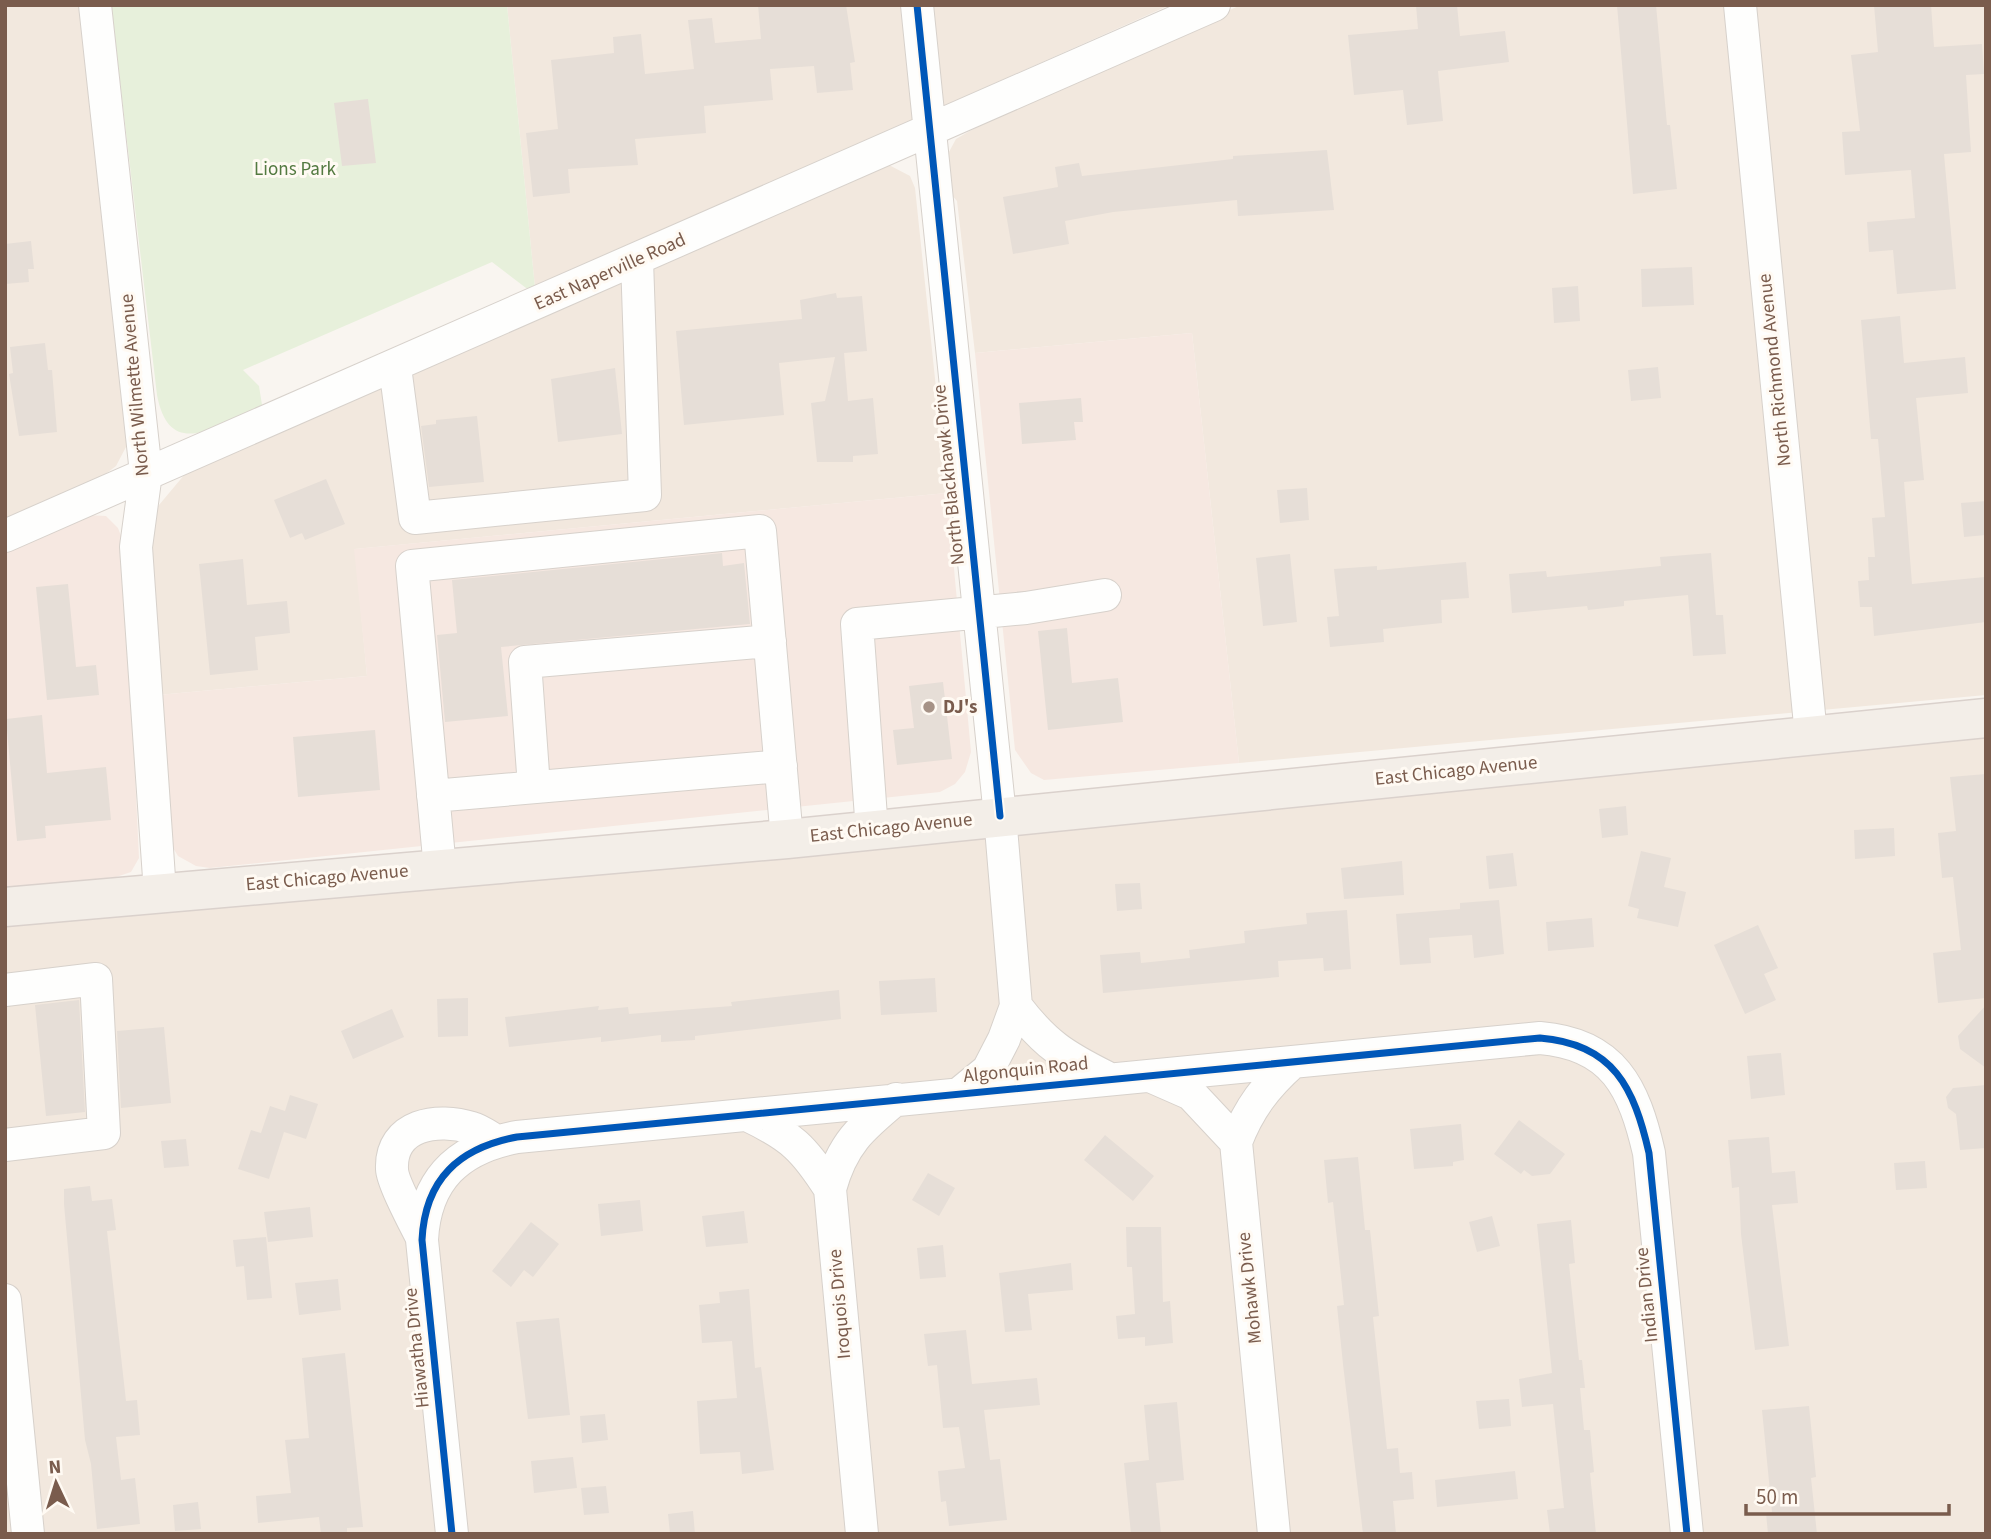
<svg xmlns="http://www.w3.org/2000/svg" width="1991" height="1539" font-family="'Source Sans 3',sans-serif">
<rect width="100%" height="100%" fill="#f9f5f0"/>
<path fill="#f2e8de" d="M5,5H82L127,420L126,447L116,466L99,479L5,521Z
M507,5H1170L535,288Z
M1241,5H1986V695L1239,763L1192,333L975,353L957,201L944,186L943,163L956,139L968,132L1045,92Z
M889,165L910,176L915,188L947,493L355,549L367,676L158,695L145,563L154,511L185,474Z
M1986,732V1534H5V926L1066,825Z"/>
<path fill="#f6e8e1" d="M1192,333L1239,763L1044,780L1031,773L1015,750L975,353Z
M947,493L971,752L965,772L955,784L940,792L210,868L196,866L178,856L170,843L158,695L367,676L354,549Z
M87,515L106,516L118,528L124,544L139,858L131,872L116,877L5,888V553Z"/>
<path fill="#e7f0db" d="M111,5H507L535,288L530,291L492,262L243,370L259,386L262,405C220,423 170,464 157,395Z"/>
<path fill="#e6ded7" d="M758,5H846L855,62L850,63L853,90L817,93L814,66L770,69L773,100L704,106L706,133L635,139L638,165L568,169L570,193L533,197L526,133L558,129L551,60L614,53L613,37L641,34L645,74L694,69L688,20L712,18L715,43L761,39Z
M1416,5H1457L1460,36L1505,31L1509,62L1438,71L1443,121L1407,125L1403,90L1354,95L1348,35L1418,29Z
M1617,5H1656L1667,125H1670L1677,189L1633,194Z
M1874,5H1931L1934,47L1982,44L1984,74L1966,75L1971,152L1944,154L1956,289L1897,294L1893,250L1869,252L1867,222L1915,218L1911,170L1845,175L1842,132L1860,131L1851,55L1878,52Z
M368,99L376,163L342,166L334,103Z
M1327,150L1334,210L1238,216L1237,200L1113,212L1065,221L1069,244L1013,254L1003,197L1058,187L1055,167L1079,163L1082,176L1233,159V156Z
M31,241L34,269H28L29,282L5,284V244Z
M1692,267L1694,305L1642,307L1641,269Z
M1578,286L1580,321L1554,323L1552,288Z
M836,293L837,298L862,296L867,351L844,353L848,401L873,398L878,454L853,456V462H817L811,403L825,401L835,357L779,363L784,415L684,425L676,331L802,319L800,300Z
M1900,316L1904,363L1965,357L1968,393L1916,398L1924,480L1904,482L1912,584L1985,577L1986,622L1874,636L1872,607H1860L1858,581L1869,580L1868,557H1875L1872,518L1885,517L1878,439H1871L1861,320Z
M45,343L48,370H52L57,432L19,436L9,374L13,373L10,347Z
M1658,367L1661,398L1631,401L1628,370Z
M615,368L622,434L558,442L551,379Z
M1081,398L1083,422H1074L1076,440L1022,444L1019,403Z
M477,416L484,482L429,487L421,426L436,424V420Z
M326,479L345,524L305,540L302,533L290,538L274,500Z
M1307,488L1309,520L1280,523L1277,490Z
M1986,501V535L1964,537L1961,503Z
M722,553L723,566L744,563L750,624L501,647L508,716L445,722L437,635L457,633L452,580Z
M1711,553L1716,615H1723L1726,654L1693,656L1688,595L1624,601V606L1588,610L1587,606L1512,613L1509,574L1546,571L1547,577L1661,566L1660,557Z
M1290,554L1297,622L1263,626L1256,558Z
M243,559L247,605L287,601L290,633L255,637L258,670L210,675L199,564Z
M1466,562L1469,598L1441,600L1442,623L1383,629L1384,642L1330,647L1327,617L1339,616L1334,569L1377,566V570Z
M68,584L76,667L96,665L99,695L47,700L36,587Z
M1067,628L1072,683L1118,678L1123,722L1048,730L1038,631Z
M943,682L952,759L897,765L893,730L914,728L909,686Z
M42,715L47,773L106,767L111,820L45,826L46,838L17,841L6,719Z
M375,730L380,790L298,797L293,737Z
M1986,774V998L1938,1003L1933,953L1961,950L1953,877L1942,878L1938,833L1956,831L1950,777Z
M1626,806L1628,835L1602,838L1599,809Z
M1894,828L1895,856L1855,859L1854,830Z
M1641,851L1671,858L1664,887L1686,892L1678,927L1637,918L1639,909L1628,906Z
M1513,853L1517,886L1489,889L1486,856Z
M1402,861L1404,895L1344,899L1341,868Z
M1140,883L1142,909L1117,911L1115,884Z
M1499,900L1504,954L1474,958L1472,935L1429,938L1431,963L1400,965L1396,914L1460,909V903Z
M1347,910L1351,969L1324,971L1323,958L1278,961L1279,977L1103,993L1100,955L1140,952L1141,963L1190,958L1189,950L1245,943L1244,931L1307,924L1306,913Z
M1592,918L1594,947L1548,951L1546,922Z
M1758,925L1778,968L1764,974L1776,1000L1745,1014L1714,945Z
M935,978L937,1012L881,1015L879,981Z
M839,990L841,1019L695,1036V1040L661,1042V1035L601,1042V1037L509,1047L505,1017L599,1006L598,1010L628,1007L629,1014L732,1006L731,1002Z
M468,998V1036L438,1037L437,999Z
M79,1000L85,1112L46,1116L35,1005Z
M1986,1005V1068L1960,1049L1958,1036Z
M392,1009L404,1037L353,1059L341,1031Z
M164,1027L171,1103L121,1108L117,1031Z
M1781,1053L1785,1095L1751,1099L1747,1056Z
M1986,1085V1148L1960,1150L1956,1114L1948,1108L1946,1097L1953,1088Z
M290,1095L318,1104L306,1139L284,1132L269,1179L238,1169L251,1130L261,1133L270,1106L285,1111Z
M1519,1120L1565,1154L1550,1174L1532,1176L1524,1170L1521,1174L1494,1154Z
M1461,1124L1464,1160L1453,1162V1166L1414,1169L1410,1129Z
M1105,1135L1154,1176L1133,1201L1084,1160Z
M1769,1137L1772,1173L1795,1171L1798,1203L1772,1205L1789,1346L1755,1350L1741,1234L1739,1187L1732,1188L1728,1140Z
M186,1139L189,1166L164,1168L161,1141Z
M1358,1157L1365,1230H1370L1379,1316L1373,1317L1387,1449L1398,1448L1400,1473L1412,1472L1414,1499L1393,1501L1396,1534H1363L1343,1364L1337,1306L1344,1305L1333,1202L1328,1203L1324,1160Z
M1925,1161L1927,1188L1896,1190L1894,1163Z
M928,1173L955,1188L939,1216L912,1200Z
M90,1186L92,1201L112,1199L116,1230L107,1231L126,1401L137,1400L140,1435L116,1437L121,1480L135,1478L140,1524L97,1529L91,1464L85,1440L64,1204V1189Z
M640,1200L643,1231L601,1236L598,1204Z
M310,1207L313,1237L268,1242L264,1212Z
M744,1211L748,1243L706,1247L702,1216Z
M1492,1216L1500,1246L1477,1252L1469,1222Z
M1571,1220L1575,1263L1569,1264L1579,1360H1582L1585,1388H1580L1584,1430H1590L1594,1472L1590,1473L1596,1534H1550L1547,1510L1564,1508L1553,1404L1522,1407L1519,1379L1552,1373L1537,1224Z
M531,1222L559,1244L533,1277L524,1270L511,1287L492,1271Z
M1126,1227H1161L1163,1302L1170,1301L1173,1343L1145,1346V1337L1118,1339L1116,1316L1135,1314L1132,1267H1127Z
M266,1237L272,1298L247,1300L244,1266L236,1267L233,1240Z
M943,1245L946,1277L920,1279L917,1248Z
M1071,1263L1073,1290L1028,1294L1032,1330L1005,1332L999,1273Z
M338,1279L341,1310L299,1315L295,1283Z
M749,1289L755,1368L761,1367L774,1470L742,1474L740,1452L700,1454L697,1401L737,1398L732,1341L702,1343L699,1305L720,1303L719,1292Z
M559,1318L570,1415L528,1419L516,1322Z
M966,1330L972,1384L1037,1378L1040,1405L984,1410L990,1460L1000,1459L1007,1520L949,1526L946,1501L941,1502L938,1471L965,1468L959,1427L943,1428L937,1365L928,1366L924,1334Z
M345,1353L363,1527L347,1528V1534H321L319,1517L258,1523L256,1496L291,1493L285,1440L309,1438L302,1358Z
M1509,1399L1511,1426L1479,1429L1476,1401Z
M1177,1402L1184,1480L1156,1483L1161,1534H1131L1124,1463L1149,1460L1144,1405Z
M1809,1406L1816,1477L1811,1478L1817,1534H1768L1766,1513L1772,1512L1762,1410Z
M605,1414L608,1440L582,1443L580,1416Z
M573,1457L577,1488L534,1493L531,1461Z
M1515,1471L1518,1499L1437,1507L1435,1480Z
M606,1486L609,1513L584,1515L581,1488Z
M198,1502L201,1529L175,1531L173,1505Z
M693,1511L695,1534H670L668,1514Z"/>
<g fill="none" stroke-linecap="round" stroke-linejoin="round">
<defs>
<path id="minor" d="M95,5L146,473L136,547L160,892
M917,5L1000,816L1016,1006L1004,1039L988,1070L960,1093
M1740,5L1811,735
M395,367L415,518L645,495L637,260
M5,536L1214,5
M534,787L525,662L770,641
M433,796L781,766
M872,831L857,624L1026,608L1105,595
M440,869L412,566L760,531L787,839
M5,990L96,979L104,1133L5,1145
M1016,1006C1045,1044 1064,1056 1106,1077
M1150,1076L1191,1094L1236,1142
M747,1115C791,1136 804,1148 830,1189
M422,1238C415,1224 392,1181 392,1169C390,1124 438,1117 472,1128C480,1130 489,1137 496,1141
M5,1300L28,1534
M452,1534L422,1240C425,1179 459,1148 517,1137L1540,1038C1614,1044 1634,1088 1649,1153L1687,1534
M862,1534L830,1189C842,1144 861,1128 896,1099
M1274,1534L1236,1142C1249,1108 1266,1086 1293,1062"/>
<path id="major" d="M5,907L787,839L1986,718"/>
</defs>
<use href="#minor" stroke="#d7d1cb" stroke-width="34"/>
<use href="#major" stroke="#dad1cc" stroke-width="41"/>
<use href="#minor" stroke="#fefefd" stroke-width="32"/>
<use href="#major" stroke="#f3eee8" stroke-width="38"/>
<defs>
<path id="cycleway" d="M917,5L1000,816
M452,1534L422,1240C425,1179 459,1148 517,1137L1540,1038C1614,1044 1634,1088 1649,1153L1687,1534"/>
</defs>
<use href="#cycleway" stroke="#fffaf3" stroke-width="11"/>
<use href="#cycleway" stroke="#0057b8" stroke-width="7"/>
</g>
<circle fill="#a69286" stroke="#fffaf3" stroke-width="2.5" cx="929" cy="707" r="7"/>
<g text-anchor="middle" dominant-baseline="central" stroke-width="6" stroke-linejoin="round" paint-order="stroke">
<g font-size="19" fill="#537a41" stroke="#fffaf3">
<text x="295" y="169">Lions Park</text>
</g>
<g font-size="19" fill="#7a5c4d" stroke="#fffaf3">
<text transform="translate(610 272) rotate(-24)">East Naperville Road</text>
<text transform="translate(1775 370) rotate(-96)">North Richmond Avenue</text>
<text transform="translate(135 385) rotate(-95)">North Wilmette Avenue</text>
<text transform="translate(949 475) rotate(-96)">North Blackhawk Drive</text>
<text transform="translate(1456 771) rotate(-6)">East Chicago Avenue</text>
<text transform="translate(891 828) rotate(-6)">East Chicago Avenue</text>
<text transform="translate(327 878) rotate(-5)">East Chicago Avenue</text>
<text transform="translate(1026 1070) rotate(-6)">Algonquin Road</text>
<text transform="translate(1250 1288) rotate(-96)">Mohawk Drive</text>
<text transform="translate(1647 1295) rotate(-96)">Indian Drive</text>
<text transform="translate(840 1304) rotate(-95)">Iroquois Drive</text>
<text transform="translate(417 1348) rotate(-96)">Hiawatha Drive</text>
</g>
<g font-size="19" font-weight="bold" fill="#7a5c4d" stroke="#fffaf3" text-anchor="start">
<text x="943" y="707">DJ's</text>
</g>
</g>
<rect width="1991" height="1539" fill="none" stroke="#7a5c4d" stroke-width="14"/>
<g transform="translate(56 1483) rotate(356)" stroke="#fffaf3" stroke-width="5" paint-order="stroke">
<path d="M0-5L12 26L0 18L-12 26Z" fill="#7a5c4d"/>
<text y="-10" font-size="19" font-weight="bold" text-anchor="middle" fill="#7a5c4d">N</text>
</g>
<path d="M1746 1504v10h203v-10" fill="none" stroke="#7a5c4d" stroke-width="3.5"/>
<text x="1756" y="1504" font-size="21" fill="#7a5c4d" stroke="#fffaf3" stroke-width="5" paint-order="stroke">50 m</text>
</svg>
